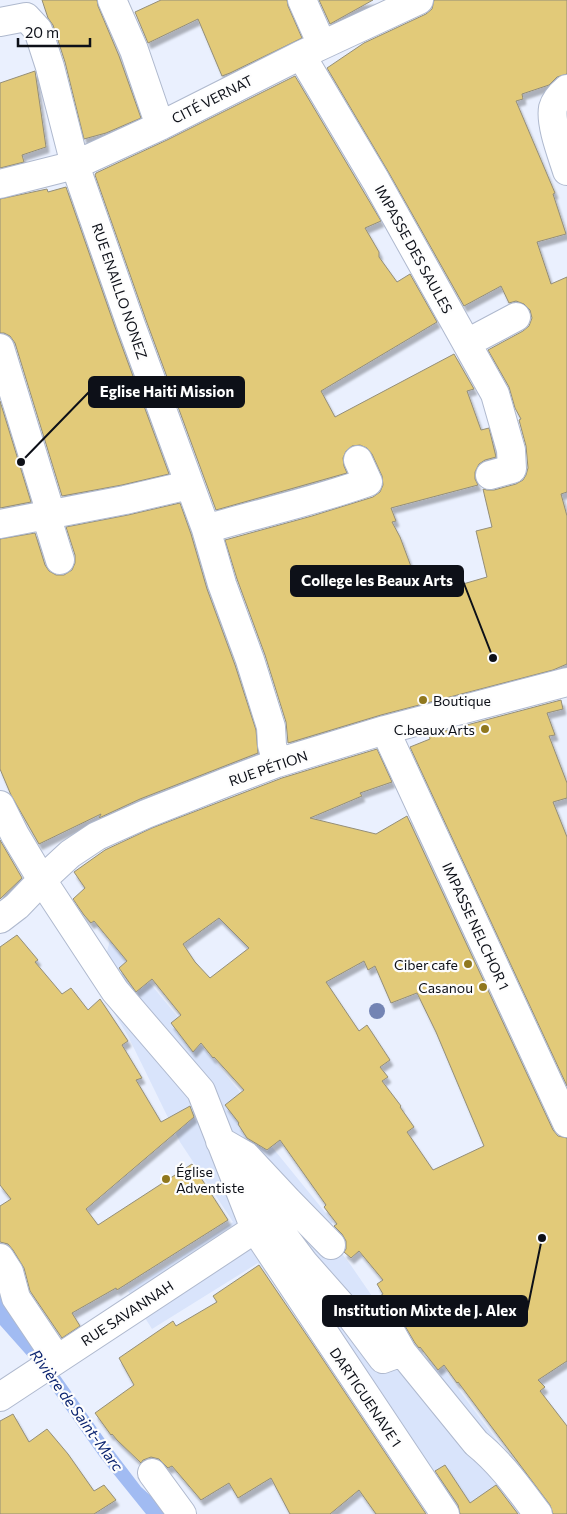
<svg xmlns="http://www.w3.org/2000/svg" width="567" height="1514" font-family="Commissioner,sans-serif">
<defs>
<filter id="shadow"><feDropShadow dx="3" dy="5.5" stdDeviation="1" flood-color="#0004"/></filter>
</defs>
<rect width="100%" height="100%" fill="#eaf0fe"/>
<path fill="#d9e4fb" d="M111,936L254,1109L259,1131L333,1222L324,1231L350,1264L374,1299L370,1303L383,1320L391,1313L419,1352L444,1370L552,1514H440L306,1323L258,1263L152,1329L128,1291L233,1222L180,1142L128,1036L98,987Z"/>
<path fill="#a1bbf2" d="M0,1291L106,1441L141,1487L162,1506L165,1514H146L100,1457L32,1361L0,1325Z"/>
<path fill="#e2ca79" stroke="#948e78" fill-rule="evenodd" filter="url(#shadow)" d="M42,0H97L98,6L119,56L141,118L106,133L84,139L65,62L53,25L48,18Z
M161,0H287L288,6L302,38L230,73L222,76L198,19L148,43L135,12Z
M319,0H373L330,24Z
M434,0H567V74L557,77L549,85L522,94L523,99L516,101L555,193L553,194L566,234L537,242L551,284L567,277V492L561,494L567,516V664L553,670L381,715L288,743L286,722L265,655L237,579L225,540L312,516L373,497L380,492L383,485L382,476L372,454L367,448L360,445L352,446L346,451L343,458L344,466L347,473L216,510L146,320L95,175L96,173L167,140L295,76L381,221L365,228L379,252V257L397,282L410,274L437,322L321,391L335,417L454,354L474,389L467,391L481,430L489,428L496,457L485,460L479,464L475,472V479L478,485L391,508L396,521L392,522L400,537L422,596L487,577L476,531L492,527L483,489L487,490H494L516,484L523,480L526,475L528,468L526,446L519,420L521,419L515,408L509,387L488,350L523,331L529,326L532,318L530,310L524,304L516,301L509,303L501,286L464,306L389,173L327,68L364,43L426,14L432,9Z
M35,71L46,147L22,155L24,162L0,168V83Z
M66,187L116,330L169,474L122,485L62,496L15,343L10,336L4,333H0V199L47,189L48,192Z
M0,401L31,502L0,508Z
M180,503L191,534L207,589L235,665L256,730L258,753L140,799L99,818L101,814L39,844L11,795L0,769V539L35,533L45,565L49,571L56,575H64L72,570L75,563V555L66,527L128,515Z
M561,700L563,709L547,713L555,735L549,736L567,783V798L553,802L567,837V1086L410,747L430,739L429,735Z
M377,749L392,782L360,793L362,796L310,818L376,834L407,816L553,1130L558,1136L567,1138V1361L538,1380L545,1387L540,1391L567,1426V1514H553L550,1505L458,1382L457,1383L444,1365L438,1370L420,1347L419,1348L415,1343L402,1321L397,1316L393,1314L380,1296L383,1294L377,1284L383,1280L359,1251L351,1258L344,1252L346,1249V1241L342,1234L334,1226L337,1224L324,1207L326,1205L280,1140L267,1150L247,1138L238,1124L239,1123L225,1105L244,1090L214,1057L213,1058L201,1043L193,1052L171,1023L181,1015L152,979L136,992L119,968L127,961L94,921L91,923L84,915L73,899L85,888L74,872L105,850L152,828L282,778ZM219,918L249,948L210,978L195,962L183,944ZM364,961L368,970L375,966L391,1003L417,993L436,1032L484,1146L433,1170L407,1132L414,1127L400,1107L401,1106L382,1081L388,1077L380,1067L390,1060L367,1025L359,1031L326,982Z
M0,840L22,878L0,899Z
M17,935L38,960L35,962L62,994L71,988L88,1010L100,999L128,1041L122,1045L142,1078L136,1080L161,1122L190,1106L194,1117L86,1209L98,1225L192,1164L228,1220L117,1290L116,1288L72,1313L80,1326L62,1338L30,1291L24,1268L13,1250L8,1244L0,1242V1206L11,1199L0,1185V947Z
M259,1265L312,1343L426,1514H376L359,1490L330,1514H290L271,1478L238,1498L229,1483L201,1500L172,1466L168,1468L159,1459L151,1457L143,1460L141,1463L117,1440L112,1434L111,1435L95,1413L134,1385L119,1358L173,1321L176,1326L217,1302L213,1296Z
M13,1414L29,1442L47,1429L68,1454L94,1491L104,1485L116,1500L94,1514H0V1421Z
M445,1465L470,1503L496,1485L518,1514H460L458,1505L435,1471Z"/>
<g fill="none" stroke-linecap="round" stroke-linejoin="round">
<defs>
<path id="minor" d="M112,0L134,50L160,126
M302,0L322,45
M0,22L26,17L38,30L50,67L75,165L131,325L206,529L222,584L250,660L271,727L272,745L277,763
M301,55L376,181L495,394L511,450L512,469L490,475
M567,89C561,94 555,100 553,108C550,124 562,155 567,171
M0,184L75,165L160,126L301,55L419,0
M467,343L516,317
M0,348L51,514
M46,515L60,560
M0,524L125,500L189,485
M206,529C260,513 315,501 368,482L358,460
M385,730L567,1123
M0,805L15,835L42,880L115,991L201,1091L255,1229L445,1514
M0,919L17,906L42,880L70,854L97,836L146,814L227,782L277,763L385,730L567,682
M220,1141L246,1156L288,1201L331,1245
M246,1193L269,1216L304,1263L350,1315L383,1359L402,1352L476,1443C501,1463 519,1489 538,1514
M0,1258L9,1272L16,1298L57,1359
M389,1329L402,1352
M0,1397L255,1229
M152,1473L182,1514"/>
</defs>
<use href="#minor" stroke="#afb9ce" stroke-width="30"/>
<use href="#minor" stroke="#fff" stroke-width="28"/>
</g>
<circle fill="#7384b4" cx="377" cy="1011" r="8"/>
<g fill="#90781e" stroke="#fdfdfd" stroke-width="2">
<circle cx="423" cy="700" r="5"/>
<circle cx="485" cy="729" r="5"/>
<circle cx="468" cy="964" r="5"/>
<circle cx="483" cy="987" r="5"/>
<circle cx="166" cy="1179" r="5"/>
</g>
<g text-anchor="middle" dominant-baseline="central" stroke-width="4.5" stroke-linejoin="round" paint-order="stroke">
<g font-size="14" fill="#0d1018" stroke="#fdfdfd">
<text transform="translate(212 99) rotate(-27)">CITÉ VERNAT</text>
<text transform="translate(414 249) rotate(61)">IMPASSE DES SAULES</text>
<text transform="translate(120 291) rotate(71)">RUE ENAILLO NONEZ</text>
<text transform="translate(268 768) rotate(-19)">RUE PÉTION</text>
<text transform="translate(476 926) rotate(65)">IMPASSE NELCHOR 1</text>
<text transform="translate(127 1313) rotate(-33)">RUE SAVANNAH</text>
<text transform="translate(366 1397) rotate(56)">DARTIGUENAVE 1</text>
</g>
<g font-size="14" fill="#0d1018" stroke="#fdfdfd" text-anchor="end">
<text x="433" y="700" text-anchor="start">Boutique</text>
<text x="475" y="729">C.beaux Arts</text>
<text x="458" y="964">Ciber cafe</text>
<text x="473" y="987">Casanou</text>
<text x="176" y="1171" text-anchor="start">Église<tspan x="176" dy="16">Adventiste</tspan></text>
</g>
<g font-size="15" font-style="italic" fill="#0a236f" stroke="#fdfdfd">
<text transform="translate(77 1410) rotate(54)">Rivière de Saint-Marc</text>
</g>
</g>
<path fill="none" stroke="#0d1018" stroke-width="2" d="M21 462L89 392M493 658L463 581M542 1238L527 1311"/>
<g fill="#0d1018" stroke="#fdfdfd" stroke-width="2">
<circle cx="21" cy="462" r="5"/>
<circle cx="493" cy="658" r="5"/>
<circle cx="542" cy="1238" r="5"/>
</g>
<g fill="#0d1018" stroke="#0d1018" stroke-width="2">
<rect x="89" y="377" width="155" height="30" rx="5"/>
<rect x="291" y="566" width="172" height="30" rx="5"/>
<rect x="323" y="1296" width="204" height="30" rx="5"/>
</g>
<g font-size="15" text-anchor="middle" font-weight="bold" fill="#fff">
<text x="167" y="397">Eglise Haiti Mission</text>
<text x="377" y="586">College les Beaux Arts</text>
<text x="425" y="1316">Institution Mixte de J. Alex</text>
</g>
<path d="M18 38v8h72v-8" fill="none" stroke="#0d1018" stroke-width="2.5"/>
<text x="25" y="38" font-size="15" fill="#0d1018" stroke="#fdfdfd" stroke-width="4" paint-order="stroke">20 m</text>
</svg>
